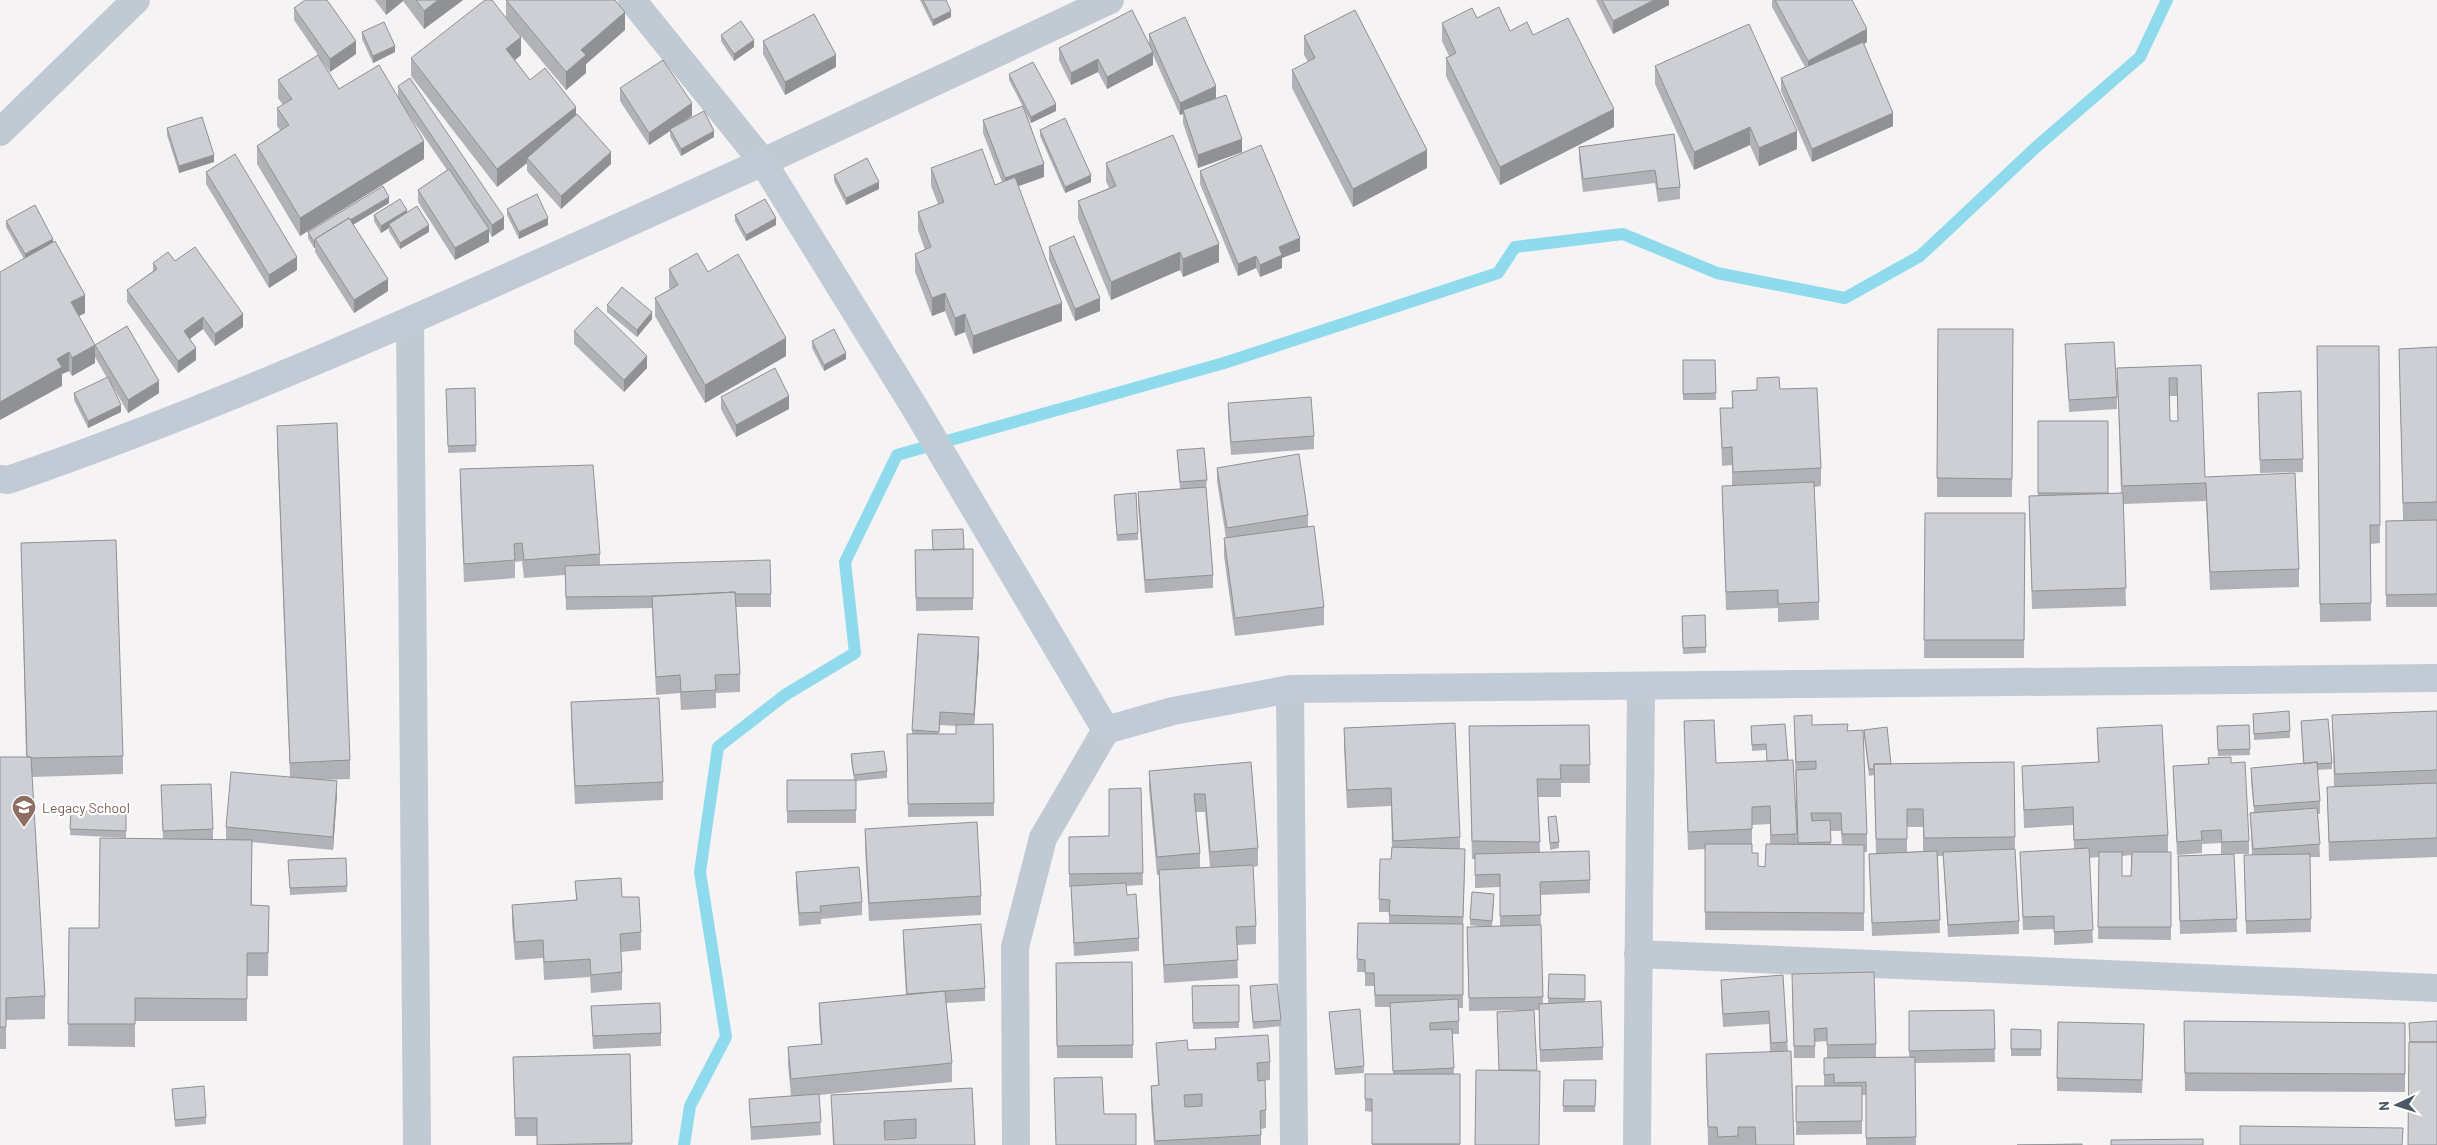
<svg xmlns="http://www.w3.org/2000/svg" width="2437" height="1145" font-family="Barlow,sans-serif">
<rect width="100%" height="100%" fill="#f5f3f3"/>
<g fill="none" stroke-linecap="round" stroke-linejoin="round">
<path stroke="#90daee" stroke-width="12" d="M684,1145L690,1106L726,1037L700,872L718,747L785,695L855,653L845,562L897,455L1224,363L1498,273L1515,247L1623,234L1717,273L1845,298L1920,256L2034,149L2140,57L2167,0"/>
<path stroke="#c1cad2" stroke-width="28" d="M632,0L763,162L1110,0
M0,132L136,0
M410,322L417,1145
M1290,689L1294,1145
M1638,954L2437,988
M1016,1145L1015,947L1043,838L1106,730
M1637,1145L1641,687"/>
<path stroke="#c1cbd6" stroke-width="28" d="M0,479L8,480C266,391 514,274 763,162L915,408L1106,730L1173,711L1290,689L2437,678"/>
</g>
<path fill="#b0b2b7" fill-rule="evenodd" d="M375,0H463L424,29L403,1L386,15Z
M506,0H615L625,30L586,64V73L566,90L506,18L521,55L515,60L530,80L576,115L611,164L561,209L527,171V163L497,187L411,76V58L506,17Z
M920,0H946L951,17L933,26Z
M1596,0H1669V5L1613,34Z
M1772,0H1852L1867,42L1864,44L1893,126L1812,162L1781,91V78L1805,67L1772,7Z
M294,8L356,54L330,72L320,58L339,89L398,97V86L504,229L492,237L489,232V242L455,260L418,202V190L447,170L407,112L424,159L300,236L257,164V146L280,130L277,126V108L283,105L278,98V80L318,55L294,20Z
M1442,23L1510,31L1533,35L1614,127L1500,185L1446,76V58L1449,56L1442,41Z
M362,32L395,52L373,63L362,39Z
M1149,34L1216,99L1242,152L1198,168L1183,123V114L1180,115L1153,55V65L1107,89L1098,72L1071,85L1059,60V48L1149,45Z
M721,35L754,47L734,61L721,41Z
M1304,36L1427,168L1353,207L1292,88V70L1308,62L1304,55Z
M763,41L836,67L785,95L763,54Z
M1655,66L1797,149L1759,166L1750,145L1694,170L1655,84Z
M1009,74L1056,111L1031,123L1024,109L1044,177L1018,186L1062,321L973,354L965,332L955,336L945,311L932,316L915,272V254L925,250L918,230V212L938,204L931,186V168L995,185L1002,182L983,133V120L1023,107L1009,80Z
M620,88L692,116L681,123L714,137L681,156L670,136V131L649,145L620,101Z
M167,128L214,162L179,173L167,135Z
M1040,130L1091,182L1065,193L1040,136Z
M1674,134L1680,187V199L1658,202L1655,183L1583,192L1579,159V147Z
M1106,163L1219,262L1183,277L1180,270L1111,300L1078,219V201L1109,188L1106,181Z
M1200,171L1300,251L1282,258V268L1260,277L1256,268L1238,276L1200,184Z
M206,172L297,270L269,288L206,184Z
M834,175L879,189L846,205L834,181Z
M389,203L353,225L388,291L354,313L315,252V248H314L308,238V232Z
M507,209L548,225L519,239L507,215Z
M407,213L429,232L400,249L389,231V228L381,233L374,221V215Z
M735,215L776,225L746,241L735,221Z
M6,221L53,242L85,313L79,316L95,363L72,376L69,371L62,374V386L24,259L6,227Z
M1049,247L1100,311L1075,321L1049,260Z
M175,261L243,327L215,346L203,329L190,339L196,360L178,373L127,302V290L153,271V263Z
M669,269L708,272L786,356L705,403L655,316V298L670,289L669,287Z
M607,305L652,319L637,337L607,312Z
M1938,329H2013L2012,497H1937Z
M574,331L647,368L624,392L574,344Z
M812,341L846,359L824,371L812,348Z
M2065,344L2117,397V409L2069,412Z
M95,345L159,393L128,413L112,385L121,412L88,428L74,400V393L107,378L95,357Z
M2317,346H2379L2380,543L2371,544V621L2320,622Z
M2437,347V607H2386V521L2403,520L2399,349Z
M1683,360H1715L1716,400H1683Z
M2201,365L2205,477L2299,569V587L2210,590L2206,501L2123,504L2126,606L2032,609L2029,496H2038V421L2108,494L2121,493L2117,368ZM2169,396H2177L2178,421H2170Z
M475,388L476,452L448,453L446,389Z
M1780,389L1821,468V486L1814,487L1819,602V620L1778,622V608L1726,610L1722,486H1732V465L1722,466L1720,408H1732V391Z
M2258,393L2303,459V472L2260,473Z
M721,397L789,409L736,437L721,409Z
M1228,403L1314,436V449L1231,455L1228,416Z
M277,426L350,760V779L318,780L337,794L333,850L252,842V905L269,906L268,976H247V1021H135V1047L68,1046L69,928H99L163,839L161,785L213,829V840H226V827L290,777L277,444Z
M1177,450L1207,480L1206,487L1213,575V588L1145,593L1138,505V492L1180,489Z
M1217,468L1308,515V527L1324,607V625L1235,636L1224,556V538H1226L1217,481Z
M460,469L600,554V565L771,594V607H736L740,674V692L716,693V708L681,710L680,693L656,695L652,608L566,610L565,575L524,578L522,561L515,562V578L464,582L460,487Z
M1114,495L1138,533V540L1117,541Z
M1925,513H2025L2024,658H1924Z
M21,543L123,756V774L32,777L45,996V1019L6,1020V1049H0V757H26Z
M973,549V610L916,611L915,550Z
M1705,615L1706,653L1683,654L1682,623Z
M979,650L974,725L993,724L994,816L908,817L907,734H912V730ZM940,725L956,726V734H939Z
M571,702L663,782V800L575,804L571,720Z
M2437,711V857L2329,861L2327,787H2334L2332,715Z
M2253,714L2290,731V738L2254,740Z
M1794,716L1812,725L1848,731L1867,834V852H1864V931L1705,930V849L1688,850L1684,721L1716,763L1767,761L1766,750L1752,751L1751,726L1788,760L1797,834V845ZM1770,824V844L1765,867L1758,866L1752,853V825ZM1831,831H1841L1842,845H1831Z
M2301,721L2332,763V769L2317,770L2320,801V814H2318L2320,857H2310L2311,932L2246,934L2244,855H2252L2250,813L2254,812L2251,781V768L2303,764Z
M1589,725L1590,783H1561V797H1538L1540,852L1590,880V893L1540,895L1543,1003H1548L1549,974L1585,975V1002L1603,1047V1060L1540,1062L1539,1010H1534L1499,1070L1497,1012L1527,1010L1469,1011L1467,927H1485L1470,925V919L1494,900L1492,927L1500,926V887L1475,888V859H1472L1469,726Z
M2249,725L2250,755L2218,756L2217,726Z
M1344,728L1460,837V849L1465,862L1463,930V1008H1459V1034H1452L1454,1074H1460V1145H1372V1112L1365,1111V1074H1393L1390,1007H1375L1374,986H1365V972H1357L1358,923H1389V912H1379V899L1391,859L1392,847L1391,806L1347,808L1344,746Z
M2097,728L2168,835V852H2171V940L2098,939L2099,857L2089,858L2093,943L2054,945V929L2023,930L2020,852L2074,849L2073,825L2024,828L2022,766L2098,762ZM2131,855V876H2122V856Z
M1864,730L1891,764L2014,762L2015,853L2019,921V934L1948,937L1943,856H1938L1940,933L1872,936L1869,854L1876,853L1874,775L1869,776L1864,737ZM1907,827H1923V851L1907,852Z
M851,754L887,771V778L856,781V823H787V780H854L851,761Z
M2208,758L2231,763L2249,841V854H2234L2237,932L2180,934L2178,856L2221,854V843L2202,844V853L2177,855L2173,766L2208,764Z
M1251,762L1258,848V866L1253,867L1256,926V944L1237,945L1238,978L1164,983L1159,888V875H1157L1149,789V771ZM1196,812H1205L1210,867L1200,868V853Z
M1141,788L1143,885L1126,886L1127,895L1139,938V951L1074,956L1071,887H1069V837L1109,836Z
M71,811L126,813V838L70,835Z
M1548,817L1559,842V848L1550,850Z
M865,829L981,896V915L869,921L865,847Z
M346,858L347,892L290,895L288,860Z
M796,872L862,902V915L821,919V924L799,926L796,885Z
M575,881L641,932V950L621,952L622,972V990L591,993L590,977L544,980L543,958L515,960L512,923V905L576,900Z
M903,930L985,988V1001L946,1003L952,1063V1082L819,1095L821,1135L751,1140L749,1099L791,1096L788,1065V1047L821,1044L819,1022V1003L906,995L903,942Z
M1132,962L1133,1058H1057L1056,963Z
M1783,975L1794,1145H1708L1706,1054L1770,1052L1769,1024L1723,1027L1721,992V980Z
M1239,985V1028L1193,1029L1192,986Z
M1250,986L1281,1020V1026L1253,1029Z
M1792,987L1876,1044V1057L1827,1058V1041L1815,1042V1058H1794Z
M591,1006L661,1033V1046L593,1049Z
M1994,1010L1995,1062L1915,1063L1916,1145H1866V1095H1862V1134L1796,1135V1086H1824V1058L1909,1057V1011Z
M1329,1012L1364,1066V1073L1335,1075Z
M2184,1021L2405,1023V1092L2185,1091Z
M2011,1029L2041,1030V1056H2011Z
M2144,1037L2142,1093L2057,1091V1078Z
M1215,1038L1270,1062V1080L1258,1081L1266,1110V1128L1261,1129V1145H1154L1151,1104V1086L1158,1085L1156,1043L1188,1050L1215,1049Z
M630,1054L632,1145H537V1136H515L513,1057Z
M1564,1080H1596L1595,1112H1563Z
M972,1088L975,1145H833L831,1095ZM916,1138L885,1140V1139Z
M172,1089L206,1117V1124L175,1127Z"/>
<path fill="#909195" d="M386,0H403V1L386,15Z
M438,0H463L424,29V11Z
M1654,0H1669V5L1613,34V21Z
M951,11V17L933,26V20Z
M625,12V30L586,64V73L566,90V72L581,50Z
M1867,29V42L1808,73V61Z
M521,37V55L506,67V49Z
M754,40V47L734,61V54Z
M356,41V54L330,72V59Z
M395,46V52L373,63V56Z
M1153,52V65L1107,89V77Z
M836,55V67L785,95V82Z
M1098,59V72L1071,85V73Z
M1216,86V99L1183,110V114L1180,115V103Z
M692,103V116L671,130L670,129V131L649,145V133Z
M1056,104V111L1031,123V117Z
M576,107V125L527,158V163L497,187V169Z
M1614,109V127L1500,185V167Z
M1893,113V126L1812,162V149Z
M1750,127V145L1694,170V152Z
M714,131V137L681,156V149Z
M1797,131V149L1759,166V148Z
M1242,139V152L1198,168V155Z
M424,141V159L300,236V218Z
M1427,150V168L1353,207V189Z
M611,152V164L561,209V196Z
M214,155V162L179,173V166Z
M1044,164V177L1005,191V178Z
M1091,175V182L1065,193V187Z
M879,182V189L846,205V198Z
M389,197V203L319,245L316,241Z
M407,210V217L389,224V228L381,233V226Z
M504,217V229L492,237V225Z
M548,218V225L519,239V232Z
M776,218V225L746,241V235Z
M429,225V232L400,249V243Z
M489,229V242L455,260V248Z
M1300,238V251L1282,258V268L1260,277V265L1279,247Z
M53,239V246L25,261V254Z
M315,241V248H314V242Z
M1219,244V262L1183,277V259Z
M1180,252V270L1111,300V282Z
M1256,256V268L1238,276V264Z
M297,257V270L269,288V275Z
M388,279V291L354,313V300Z
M945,293V311L932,316V298Z
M85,295V313L71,320V302Z
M1100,298V311L1075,321V309Z
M1062,303V321L973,354V336Z
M652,312V319L637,337V330Z
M243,314V327L215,346V334Z
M965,314V332L955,336V318Z
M203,317V329L184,343V331Z
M786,338V356L705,403V385Z
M95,345V363L72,376V358Z
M196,348V360L178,373V361Z
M69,352V371L62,374V386L0,420V402L57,359Z
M846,353V359L824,371V365Z
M647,356V368L624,392V380Z
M159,381V393L128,413V400Z
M789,396V409L736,437V425Z
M121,405V412L88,428V421Z
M979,637V650L974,727V714Z
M337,781V794L333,850V837Z"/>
<path fill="#cdcfd5" stroke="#909195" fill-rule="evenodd" d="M305,0H327L356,41L330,59L294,8Z
M416,0H438L424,11Z
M485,0H492L521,37L506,49L530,80L545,68L576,107L497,169L411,58Z
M506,0H615L625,12L581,50L586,55L566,72Z
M923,0H946L951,11L933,20Z
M1602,0H1654L1613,21Z
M1775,0H1852L1867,29L1808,61Z
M1499,7L1510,31L1527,22L1533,35L1568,18L1614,109L1500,167L1446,58L1456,53L1442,23L1472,8L1477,18Z
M1132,10L1153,52L1107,77L1098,59L1071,73L1059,48Z
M1355,10L1427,150L1353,189L1292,70L1315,58L1304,36Z
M814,14L836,55L785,82L763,41Z
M1185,17L1216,86L1180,103L1149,34Z
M741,21L754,40L734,54L721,35Z
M384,22L395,46L373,56L362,32Z
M1749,24L1797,131L1759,148L1750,127L1694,152L1655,66Z
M1863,42L1893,113L1812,149L1781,78Z
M318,55L339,89L379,65L424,141L300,218L257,146L289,125L277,108L292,99L278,80Z
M663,60L692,103L649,133L620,88Z
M1033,62L1056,104L1031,117L1009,74Z
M410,78L504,217L492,225L398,86Z
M1226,95L1242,139L1198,155L1183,110Z
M1023,106L1044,164L1005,178L983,120Z
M704,111L714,131L681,149L670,129Z
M577,114L611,152L561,196L527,158Z
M202,117L214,155L179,166L167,128Z
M1065,118L1091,175L1065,187L1040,130Z
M1674,134L1680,187L1658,189L1655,170L1583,179L1579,147Z
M1173,135L1219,244L1183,259L1180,252L1111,282L1078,201L1116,186L1106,163Z
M1261,145L1300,238L1279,247L1282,255L1260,265L1256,256L1238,264L1200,171Z
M982,149L995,185L1015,177L1062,303L973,336L965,314L955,318L945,293L932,298L915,254L931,247L918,212L944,202L931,168Z
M235,154L297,257L269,275L206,172Z
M867,158L879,182L846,198L834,175Z
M449,169L489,229L455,248L418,190Z
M383,186L389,197L350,220L349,218L315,239V241L314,242L308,232Z
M537,194L548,218L519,232L507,209Z
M400,199L407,210L381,226L374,215Z
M765,199L776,218L746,235L735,215Z
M35,205L53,239L25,254L6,221Z
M417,206L429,225L400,243L389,224Z
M349,218L388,279L354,300L315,239Z
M1074,236L1100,298L1075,309L1049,247Z
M55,241L85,295L71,302L95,345L72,358L69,352L57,359L62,367L0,402V272Z
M195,247L243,314L215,334L203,317L184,331L196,348L178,361L127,290L157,269L153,263L168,252L175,261Z
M697,253L708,272L738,254L786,338L705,385L655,298L678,285L669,269Z
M622,287L652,312L637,330L607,305Z
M597,307L647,356L624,380L574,331Z
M127,326L159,381L128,400L95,345Z
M834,329L846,353L824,365L812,341Z
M1938,329H2013L2012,479L1937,478Z
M2114,342L2117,397L2069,400L2065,344Z
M2317,346H2379L2380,525H2370L2371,603L2320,604Z
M2437,347V502L2403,503L2399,349Z
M1683,360H1715L1716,393L1683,394Z
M2201,365L2205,477L2295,473L2299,569L2210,572L2206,483L2122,486L2117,368ZM2169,378H2177L2178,421H2170Z
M775,368L789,396L736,425L721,397Z
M108,377L121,405L88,421L74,393Z
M1779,377L1780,389L1817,388L1821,468L1733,472L1732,447L1722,448L1720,408H1733L1732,391L1757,390V378Z
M475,388L476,445L448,446L446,389Z
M2301,391L2303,459L2260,460L2258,393Z
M1311,397L1314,436L1231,442L1228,403Z
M2038,421H2108V493H2038Z
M337,423L350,760L290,763L277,426Z
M1204,448L1207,480L1180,482L1177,450Z
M1299,454L1308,515L1227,528L1217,468Z
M593,465L600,554L524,560L522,543L514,544L515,560L464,564L460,469Z
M1814,482L1819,602L1778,604V590L1726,592L1722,486Z
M1206,487L1213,575L1145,580L1138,492Z
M1136,493L1138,533L1117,535L1114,495Z
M2123,493L2126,588L2032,591L2029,496Z
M1925,513H2025L2024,640H1924Z
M2437,520V594L2386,595V521Z
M1314,526L1324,607L1235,618L1224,538Z
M963,529L964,549L933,550L932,530Z
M116,540L123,756L31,758V757H27L21,543Z
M973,549V598H916L915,550Z
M770,560L771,594H735V592L661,596L566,597L565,566Z
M735,592L740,674L715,675L716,690L681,692L680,675L656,677L652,596Z
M1705,615L1706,647L1683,648L1682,616Z
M918,634L979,637L974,714L940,712L939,732L912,730Z
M659,698L663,782L575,786L571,702Z
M2289,711L2290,731L2254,734L2253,714Z
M2437,711V770L2335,774L2332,715Z
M1812,715V725L1848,724L1847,731L1863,730L1867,834H1842L1841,813H1811L1812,821L1830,820L1831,842L1798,843L1796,770L1816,769V761L1796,762L1794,716Z
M2328,719L2332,763L2317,764V762L2304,764L2301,721Z
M1714,720L1716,763L1793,760L1797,834L1771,835L1770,806L1752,807V829L1688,832L1684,721Z
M1455,723L1460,837L1393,841L1391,788L1347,790L1344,728Z
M993,724L994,803L908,804L907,734H956V725Z
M1785,724L1788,760L1767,761L1766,744L1752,745L1751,726Z
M1589,725L1590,765H1560L1561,779H1537L1540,842L1472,841L1469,726Z
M2162,725L2168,835L2074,840L2073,807L2024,810L2022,766L2099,762L2097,728Z
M2249,725L2250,749L2218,750L2217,726Z
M1887,727L1891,764H1874V769H1869L1864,730Z
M884,751L887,771L854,775L851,754Z
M0,757H31L45,996L6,998V1027H0Z
M2231,757V763L2245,762L2249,841L2222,842L2221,830L2201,831L2202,840L2177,842L2173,766L2209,764L2208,758Z
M1251,762L1258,848L1210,852L1205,794H1194L1200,853L1157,857L1149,771Z
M2014,762L2015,837L1924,838L1923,809H1907V839H1876L1874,764Z
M2317,762L2320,801L2254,806L2251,768Z
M231,772L337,781L333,837L226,827Z
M787,780H856V810L787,811Z
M2437,783V838L2329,842L2327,787Z
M211,784L213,829L163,831L161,785Z
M1141,788L1143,873L1069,874V837L1109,836V789Z
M2317,808L2320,844L2253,849L2250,813Z
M71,811L126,813V831L70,829Z
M1556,816L1559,842L1550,843L1548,817Z
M977,822L981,896L869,903L865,829Z
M100,838L252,840L251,905L269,906L268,953H247V999L135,998V1024H68L69,928H99Z
M1705,844H1752V853H1758V866L1765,867L1766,844L1864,845V913L1705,912Z
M1392,847L1465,849L1463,917L1389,915L1390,900L1379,899L1380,859H1391Z
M2089,848L2093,930L2054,932V916L2023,917L2020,852Z
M2015,849L2019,921L1948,925L1943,852Z
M1589,851L1590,880L1540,882L1541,915L1500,916V874L1475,875V854Z
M1937,851L1940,920L1872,923L1869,854Z
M2099,852H2122V876H2131L2132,852H2171V927H2098Z
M2234,854L2237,919L2180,921L2178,856Z
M2310,854L2311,919L2246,921L2244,855Z
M346,858L347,886L290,888L288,860Z
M1253,865L1256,926L1236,927L1238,960L1164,965L1159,870Z
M859,867L862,902L820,906L821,912L799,913L796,872Z
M621,878L622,897H639L641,932L620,934L622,972L591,975L590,959L544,962L543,940L515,942L512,905L577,900L575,881Z
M1126,883L1127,895L1136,894L1139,938L1074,943L1071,886Z
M1472,892L1494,894L1492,921L1470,919Z
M1358,923L1463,924V995H1375L1374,973H1365V960L1357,959Z
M981,924L985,988L907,994L903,930Z
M1541,925L1543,997L1469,998L1467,927Z
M1132,962L1133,1045L1057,1046L1056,963Z
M1874,972L1876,1044L1827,1045V1028L1814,1029L1815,1046H1794L1792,974Z
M1549,974L1585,975V999L1548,998Z
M1783,975L1787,1042L1771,1043L1769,1011L1723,1014L1721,980Z
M1277,984L1281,1020L1253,1022L1250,986Z
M1239,985V1022L1193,1023L1192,986Z
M945,991L952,1063L791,1079L788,1047L822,1044L819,1003Z
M1458,999L1459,1021L1430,1023V1030L1452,1029L1454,1068L1393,1071L1390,1003Z
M1601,1001L1603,1047L1540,1050L1539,1004Z
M660,1003L661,1033L593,1036L591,1006Z
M1360,1009L1364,1066L1335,1069L1329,1012Z
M1534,1010L1537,1070H1499L1497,1012Z
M1994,1010L1995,1049L1909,1051V1011Z
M2184,1021L2405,1023V1074L2185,1073Z
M2437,1021V1042H2410L2409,1023Z
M2058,1022L2144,1024L2142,1080L2057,1078Z
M2011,1029L2041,1030V1049H2011Z
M1268,1035L1270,1062L1257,1063L1258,1081L1265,1080L1266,1110L1260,1111L1261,1135L1155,1141L1151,1086L1159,1085L1156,1043L1187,1040L1188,1050L1216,1049L1215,1038ZM1202,1094V1106L1185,1107L1184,1095Z
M2409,1042H2437V1145H2408Z
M1791,1051L1794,1145H1756L1755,1127H1738V1136L1718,1137L1717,1127H1708L1706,1054Z
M630,1054L632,1143L537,1145V1118H515L513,1057Z
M1915,1057L1916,1137L1866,1138V1082L1834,1083V1074L1824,1075V1058Z
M1476,1070L1540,1071L1539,1145H1475Z
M1365,1074H1460V1144H1372V1099H1365Z
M1102,1077L1104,1114H1136V1145H1056L1054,1078Z
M1564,1080H1596L1595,1106H1563Z
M204,1086L206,1117L175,1120L172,1089Z
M1796,1086H1862V1121L1796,1122Z
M972,1088L975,1145H834L831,1095ZM916,1119V1138L885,1140L884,1121Z
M819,1094L821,1122L751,1127L749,1099Z
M2240,1126L2403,1128L2402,1145H2240Z
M2203,1139V1145H2111V1140Z
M2082,1144V1145H2017Z"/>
<defs>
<symbol id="school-pin" viewBox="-11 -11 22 30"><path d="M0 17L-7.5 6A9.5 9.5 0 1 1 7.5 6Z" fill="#8d6e63" stroke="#fff"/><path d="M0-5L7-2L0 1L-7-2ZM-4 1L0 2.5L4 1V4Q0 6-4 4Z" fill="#fff"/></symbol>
</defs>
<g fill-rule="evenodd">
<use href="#school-pin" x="10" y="793" width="28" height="38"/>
</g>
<g text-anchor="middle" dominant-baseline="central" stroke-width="4.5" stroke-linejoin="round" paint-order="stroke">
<g font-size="14" fill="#785e54" stroke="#fff" text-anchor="start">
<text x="42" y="807">Legacy School</text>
</g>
</g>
<g transform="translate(2397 1105) rotate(266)" stroke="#ffffff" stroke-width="4" paint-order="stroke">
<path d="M0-4L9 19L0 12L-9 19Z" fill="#4a5661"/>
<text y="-8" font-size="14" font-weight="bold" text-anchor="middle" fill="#4a5661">N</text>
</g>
</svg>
